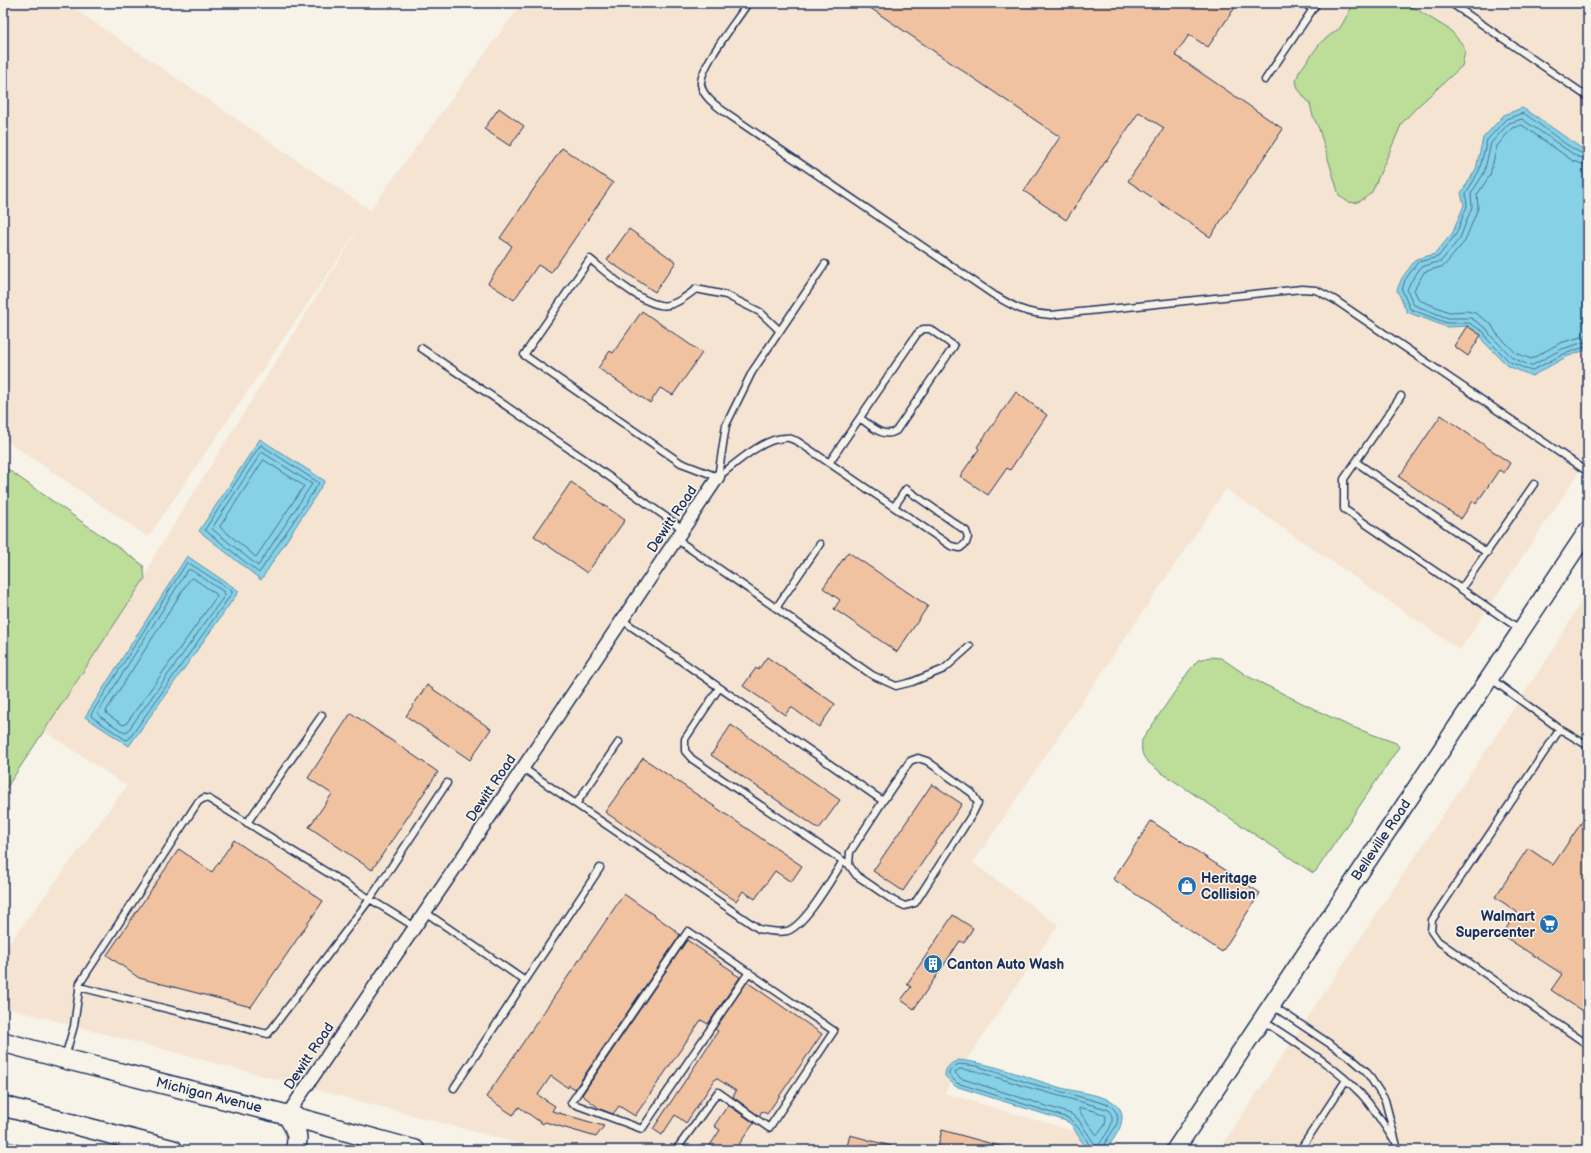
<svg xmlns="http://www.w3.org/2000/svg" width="1591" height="1153" font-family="'Balsamiq Sans',sans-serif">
<rect width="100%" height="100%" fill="#f7f3e8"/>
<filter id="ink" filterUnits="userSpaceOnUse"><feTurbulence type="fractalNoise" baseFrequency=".025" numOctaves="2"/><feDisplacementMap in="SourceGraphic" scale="8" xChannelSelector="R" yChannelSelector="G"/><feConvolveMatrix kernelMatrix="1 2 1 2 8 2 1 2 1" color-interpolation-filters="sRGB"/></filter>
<g filter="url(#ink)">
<path fill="#f5e4d2" d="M3,3H66L370,210L522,3H1588V459L1460,650L1226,489L973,863L1058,925L944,1093L1133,1148L1132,1150H544L3,1007V952L127,786L44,731L145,578L154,556L362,224L148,537L3,438Z
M1588,590V1150H1219L1549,656Z"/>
<path fill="#bcde98" stroke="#6c867b" d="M1354,3H1403L1416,9L1450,30L1463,45L1465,51L1462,66L1416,108L1402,123L1372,192C1360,203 1352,208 1339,195L1319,129L1313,116L1310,104L1298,89L1296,81L1299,72L1321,42L1340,28Z
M3,466L143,565L145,578L3,793Z
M1210,657L1221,658L1249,677L1347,725L1396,743L1399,747L1316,871L1313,873L1159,771C1146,760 1140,759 1142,740L1189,671L1198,660Z
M3,1140L38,1150H3Z"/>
<path fill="#86d1e5" stroke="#5b90af" d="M1522,108L1534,115L1581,148L1588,152V349L1566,357L1532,376L1508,366L1483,341L1481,335L1467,326L1447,327L1407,312L1397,290L1402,278L1416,259L1435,254L1453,232L1464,205L1461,193L1476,169L1483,138L1504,115Z
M260,439L325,481L261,580L199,531Z
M187,556L239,591L129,746L85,717Z
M958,1060C992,1063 1025,1077 1058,1087C1075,1092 1095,1093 1111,1101C1114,1102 1118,1106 1120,1109C1127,1123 1114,1138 1106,1150H1087L1071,1124L1066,1121L955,1086L945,1076C945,1067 950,1064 958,1060Z"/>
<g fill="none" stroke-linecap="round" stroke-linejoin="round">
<path stroke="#467094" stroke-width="1" d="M1588,155C1572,153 1539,122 1523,113L1506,119L1487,140L1479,171L1466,193L1467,206L1456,234L1438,257L1418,262L1405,280L1402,290L1410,309L1447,323H1469L1484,332L1487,339L1510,362L1531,371L1564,354L1588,346
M1588,160L1576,156L1522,119L1509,123L1491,143L1484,173L1471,194L1472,207L1460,238L1441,261L1421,267L1410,283L1407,290L1414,305L1448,318H1471L1487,329L1491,336L1513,358L1531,366L1562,349L1588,341
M1588,166L1573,161L1522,125L1512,128L1497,146L1490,175L1477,195L1478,208L1465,241L1444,266L1424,272L1414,290L1419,300L1449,312L1467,311L1475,313L1491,324L1496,333L1516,353L1531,359L1560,343L1588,335
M261,445L319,483L259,573L205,530Z
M262,452L312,484L258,566L212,529Z
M264,460L304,486L256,557L220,527Z
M187,563H189L232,591V593L129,739L126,740L92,717L91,715Z
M188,570H191L224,592L225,595L127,732L125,733L99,716L98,713Z
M193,578L216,594L217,596L126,724L123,725L107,714L106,711L190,579Z
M960,1069L976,1071L1027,1087L1107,1109C1120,1120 1105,1135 1098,1146H1096L1078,1119L1071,1114L960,1078L955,1073Z
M1081,1108L1095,1111L1106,1116L1105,1125L1098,1134H1096L1079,1111V1109Z
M1091,1150C1089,1141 1076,1123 1068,1118L957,1083L949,1075V1072L953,1067L959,1064L977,1066L1029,1083L1110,1105C1130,1123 1105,1133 1103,1150"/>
</g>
<path fill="#f0c2a0" stroke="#1b2f5e" d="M863,3H1238L1208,47L1189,35L1175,55L1283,129L1210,237L1128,181L1164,128L1139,112L1066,220L1024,191L1060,137Z
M499,108L524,126L510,146L484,129Z
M562,148L613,183L551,273L538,265L514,300L488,283L512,246L500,238Z
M629,229L676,262L655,292L607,260Z
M642,311L702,353L673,395L660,388L650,403L598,368L610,351L613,353Z
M1467,326L1481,335L1468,356L1454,346Z
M1016,392L1047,415L1010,470L1007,468L988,495L960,476L979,449L977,447Z
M1441,415L1510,463L1504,473L1499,470L1476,504L1473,501L1461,519L1399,477Z
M571,482L625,520L587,573L534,536Z
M848,552L928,606L897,652L834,609L840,600L823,588Z
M767,657L835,704L819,727L791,707L785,715L743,686L756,668L758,670Z
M427,685L491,729L470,760L406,716Z
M351,713L438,772L372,870L309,827L332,794L308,778Z
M731,725L840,800L819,829L711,755Z
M643,758L802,866L791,882L775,871L755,899L743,891L736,901L605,812Z
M932,784L962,804L903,891L873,871Z
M1588,813V1015L1551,990L1562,974L1502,935L1517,912L1495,897L1528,848L1553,865Z
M1151,821L1260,893L1222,952L1113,879Z
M234,840L323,901L251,1007L139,978L107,955L179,849L212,872Z
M624,894L675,930V931L680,935L575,1089L569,1085L568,1088L551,1076L538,1095L555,1106L552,1111L604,1126L596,1137L545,1122L543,1124L519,1107L513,1115L486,1097Z
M953,915L973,928L964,943L960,941L914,1009L901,1000L911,987L907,984Z
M687,940L734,972L733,973L740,977L708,1024L701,1020L635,1116L619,1106L613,1114L600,1109L582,1095Z
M747,982L822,1034L767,1114L762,1111L759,1116L733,1097L736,1091L716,1078L686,1123L675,1115L662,1135L653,1129L718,1031L715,1029Z
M728,1105L754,1123L735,1150H707L720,1130L714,1126Z
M942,1130L1003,1147L1002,1150H937Z
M850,1135L891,1146L890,1150H846Z"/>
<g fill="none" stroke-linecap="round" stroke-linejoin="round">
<defs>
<path id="service" d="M748,3C738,19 700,66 701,84C702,95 714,104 722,110L994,295C1016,308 1024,313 1051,315L1302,289L1316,290L1335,300L1588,472
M1303,3L1313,9
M1451,3L1588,97
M1265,80L1317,3
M421,348L587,461L683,529
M1401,396L1344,479V509L1521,630
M1356,462L1487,553
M829,463L917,334L923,329H930L954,346L896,431C883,439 870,425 860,418
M718,477L681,463L524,355L590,259C607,273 639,302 660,305C672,308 687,296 696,289L726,295L760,312L780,331
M718,477C735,464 763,438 785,438C789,437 793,440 797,441L951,546L960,548L966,543L968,537L966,531L906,489L894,507
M718,477L726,425L752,372L825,264
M676,539L776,608L820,544
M1461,589L1534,484
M776,608L872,675L896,686L912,682L944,669L970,646
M622,620L883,801L910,761L918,758L927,761L972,793L978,803L973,813L915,903L905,906L894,901L856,875L849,865L850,852L883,801
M1490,678L1560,729L1588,746
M719,688L685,739V751L692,759L846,863
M1560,729L1432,920L1431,931L1438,941L1588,1045
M523,768L759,929C768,931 778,933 787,931C805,926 832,878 843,861
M576,804L619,742
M247,823L322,715
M425,912L525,981
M79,987L268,1034L370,899L447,783
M1273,1006L1351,1058L1366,1071L1385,1100L1398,1150
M1262,1020C1296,1043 1332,1064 1361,1094C1373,1107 1383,1123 1393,1139
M65,1057L74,1026L80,983L198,802L204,798L209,799L415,927
M454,1088L600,868
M676,1150L718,1092L769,1128L834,1031L688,931L571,1103L642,1129L749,972
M1300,1150L1346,1080"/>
<path id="minor" d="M287,1115L504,796L718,477"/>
<path id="secondary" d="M1175,1150L1588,530"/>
<path id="primary" d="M3,1042L65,1059L287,1115L415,1150
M3,1106L173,1150
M287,1115C295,1127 300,1136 295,1150"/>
</defs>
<use href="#service" stroke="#1b2f5e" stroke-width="9"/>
<use href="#minor" stroke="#1b2f5e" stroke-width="15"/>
<use href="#secondary" stroke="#1b2f5e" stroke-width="20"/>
<use href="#primary" stroke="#1b2f5e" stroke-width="22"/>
<use href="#service" stroke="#f7f3e8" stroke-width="6"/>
<use href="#minor" stroke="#f7f3e8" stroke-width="12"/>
<use href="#secondary" stroke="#f7f3e8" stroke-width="17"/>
<use href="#primary" stroke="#f7f3e8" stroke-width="19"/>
</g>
</g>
<defs>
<symbol id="shop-disc" viewBox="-11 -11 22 22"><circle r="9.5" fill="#1f6fb2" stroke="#f7f3e8"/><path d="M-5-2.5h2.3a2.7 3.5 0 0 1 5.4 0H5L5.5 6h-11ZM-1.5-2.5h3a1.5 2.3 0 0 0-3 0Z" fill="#fff"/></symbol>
<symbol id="supermarket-disc" viewBox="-11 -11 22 22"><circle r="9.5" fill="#1f6fb2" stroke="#f7f3e8"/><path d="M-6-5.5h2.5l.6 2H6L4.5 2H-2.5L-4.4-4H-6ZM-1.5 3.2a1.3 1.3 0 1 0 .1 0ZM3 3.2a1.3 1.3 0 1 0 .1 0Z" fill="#fff"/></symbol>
<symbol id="building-disc" viewBox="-11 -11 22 22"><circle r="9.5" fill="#1f6fb2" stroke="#f7f3e8"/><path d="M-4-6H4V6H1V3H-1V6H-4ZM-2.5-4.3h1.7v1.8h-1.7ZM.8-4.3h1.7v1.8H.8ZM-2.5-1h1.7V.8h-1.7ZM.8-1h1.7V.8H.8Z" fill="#fff"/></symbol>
</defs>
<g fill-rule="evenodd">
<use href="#shop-disc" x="1176" y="875" width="22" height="22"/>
<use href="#supermarket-disc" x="1538" y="913" width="22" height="22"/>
<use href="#building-disc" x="922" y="953" width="22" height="22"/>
</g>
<g text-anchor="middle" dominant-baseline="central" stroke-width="3.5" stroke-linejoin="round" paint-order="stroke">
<g font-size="14" fill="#1b2f5e" stroke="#f7f3e8">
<text transform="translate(672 519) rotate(-56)">Dewitt Road</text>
<text transform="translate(491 788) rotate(-56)">Dewitt Road</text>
<text transform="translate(1381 840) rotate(-56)">Belleville Road</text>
<text transform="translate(309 1056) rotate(-56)">Dewitt Road</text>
<text transform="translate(209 1095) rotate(14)">Michigan Avenue</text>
</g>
<g font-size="14" font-weight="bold" fill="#1b2f5e" stroke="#f7f3e8" text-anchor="start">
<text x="1201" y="878">Heritage<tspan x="1201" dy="16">Collision</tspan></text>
<text x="1535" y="916" text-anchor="end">Walmart<tspan x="1535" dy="16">Supercenter</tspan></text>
<text x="947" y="964">Canton Auto Wash</text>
</g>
</g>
<rect width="1591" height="1153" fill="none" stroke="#f7f3e8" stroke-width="16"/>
<rect x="8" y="8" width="1575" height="1137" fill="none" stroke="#1b2f5e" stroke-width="1.5" filter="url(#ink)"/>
</svg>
